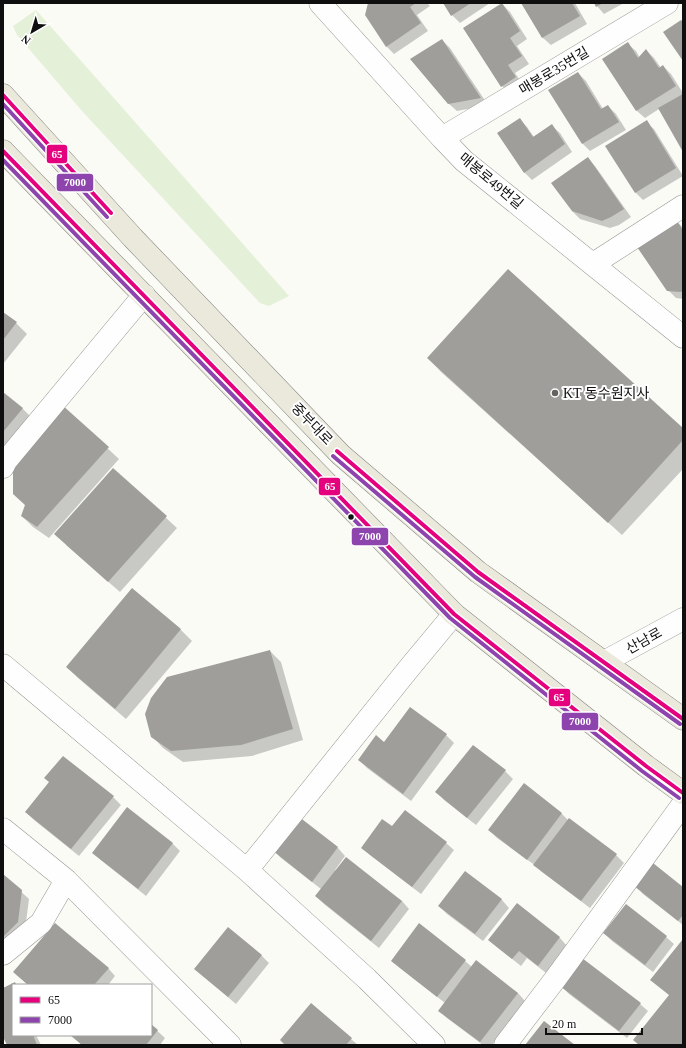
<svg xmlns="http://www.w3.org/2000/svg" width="686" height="1048" font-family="'Times New Roman','Noto Sans KR',serif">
<rect width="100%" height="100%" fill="#fbfbf6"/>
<path fill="#e4f0d7" d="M36,10L289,296L269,306L260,303L82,111L17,35L13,26Z"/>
<path fill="#0003" d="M369,3H427L430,6L417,15L428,31L394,54L386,46Z
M444,3H490L460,23L452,15Z
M522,3H575L587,24L551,45L543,38Z
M595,3H624L604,14L597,6Z
M502,4L510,12L527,39L517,46L529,64L515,73L523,85L510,94L502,86Z
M442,40L450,48L488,105L457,111L449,104Z
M628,44L636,51L640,58L646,50L654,58L661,68L663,66L671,74L683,93V150L659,109L645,118L637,111L604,59Z
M578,73L586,81L603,109L608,106L616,114L626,130L590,151L583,144L550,90Z
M519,119L527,127L534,137L552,126L560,133L572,152L532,180L524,172Z
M646,122L654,129L683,176L643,200L635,192Z
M588,158L595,166L631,217L619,225L610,228L580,219L572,211Z
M674,218L683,228V299L676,298L668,290Z
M3,313L16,323L27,334L3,364Z
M428,358L683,430V469L622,535L441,372Z
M3,393L22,408L33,419L3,452Z
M61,405L119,459L49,538L33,527L22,516Z
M113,469L177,528L120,592L66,545Z
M132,589L181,630L192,641L126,719L78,678L67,667Z
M270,651L281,662L303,740L252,756L183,762L163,748L152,736Z
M410,708L446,735L454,743L411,801L367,768L359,760L384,743Z
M505,771L513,779L476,825L444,800L437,792Z
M524,785L562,814L568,820L616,855L624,863L590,908L542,872L536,866L497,838L489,830Z
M113,797L121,805L79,856L34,820L26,812Z
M127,809L173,844L180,851L146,896L101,860L93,853Z
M298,818L338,848L345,856L335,870L402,901L409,909L379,948L324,904L316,896L321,889L281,858L273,850Z
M392,827L446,843L454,850L421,894L370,855L362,848Z
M465,872L502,900L509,908L483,941L447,914L439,906Z
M3,875L29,899L25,930L3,945Z
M636,886L683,888V925L643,894Z
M517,905L560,938L567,946L546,973L527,958L521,966L497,947L489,940Z
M228,928L262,956L269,963L236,1004L203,976Z
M604,933L666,937L674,944L653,972L612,941Z
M392,960L465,961L472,967L518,993L525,1001L492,1045H483L447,1018L439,1010L445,1003L400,968Z
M108,968L115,976L108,985H28L15,972Z
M15,983L17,985H13V1035H36L41,1045H8L3,1034V989Z
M561,986L640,1004L648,1011L627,1038L569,994Z
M312,1004L351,1039L358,1045H286Z
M151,1025L165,1038L160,1045H82L71,1035H151Z"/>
<path fill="#9f9e9b" d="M368,3H416L410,7L421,23L386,47L365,15Z
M443,3H471L451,16Z
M502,3L520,31L510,38L522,56L508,65L516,77L501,87L463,28Z
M521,3H572L580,16L542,38Z
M594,3H603L596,7Z
M681,20L683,22V61L663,32Z
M442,39L481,98L448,104L410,59Z
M628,42L638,58L646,49L659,68L663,65L676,86L636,111L602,59Z
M578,72L601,109L608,105L619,122L582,144L548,90Z
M683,94V152L658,108Z
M520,118L533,137L552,124L565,144L524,173L497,133Z
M647,120L676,168L635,193L605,146Z
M588,157L624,209L611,217L602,221L572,211L551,183Z
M674,217L683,230V290L681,292L667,291L635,244Z
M508,269L683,428V440L608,523L427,358Z
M3,312L17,322L3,340Z
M3,392L23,408L3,432Z
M61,404L109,447L37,527L21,516L25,505L13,494V466Z
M113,468L167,516L108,582L54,534Z
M132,588L181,629L115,709L66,667Z
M270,650L293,729L241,745L171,751L151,737L145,714L151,698L167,677Z
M410,707L447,734L403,794L358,760L376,735L384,742Z
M473,745L506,770L467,818L435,792Z
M63,756L114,796L71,849L25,812L49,782L44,778Z
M524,783L562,813L527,860L488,830Z
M127,807L173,843L138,889L92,853Z
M405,810L447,842L412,887L361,848L382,819L392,826Z
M298,816L338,847L312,882L272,850Z
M569,818L617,854L581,901L533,865Z
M346,857L402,901L371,941L315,896Z
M653,863L683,887V915L678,921L634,886Z
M465,871L502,899L475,934L438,906Z
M3,874L22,890L18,922L3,937Z
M517,903L560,937L538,966L519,951L512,959L488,940Z
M626,904L667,936L645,965L603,933Z
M55,923L109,968L94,985H28L13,972Z
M419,923L466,960L437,997L391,961Z
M228,927L262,955L228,997L194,969Z
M683,939V1045H639L633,1040L669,995L650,980Z
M582,958L641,1003L619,1031L560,986Z
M476,960L518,993L480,1042L438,1011Z
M15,982L16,985H13V1035H33L37,1045H7L3,1037V988Z
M311,1003L352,1038L346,1045H285L280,1040Z
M544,1021L575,1045H525Z
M151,1024L158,1030L146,1045H82L70,1035H151Z"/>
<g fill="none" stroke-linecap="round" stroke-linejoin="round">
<defs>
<path id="minor" d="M320,3L442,138L464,161L683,337
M442,138L667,3
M593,264L683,206
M3,467L6,461L144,295
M604,662L683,619
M3,665L247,870L367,979L434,1045
M3,829L66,880L230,1045
M247,870L410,667L454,614
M3,954L41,923L66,880
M505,1045L556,978L683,804"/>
<path id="primary" d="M3,95L133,238L341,455L478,572L683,719
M3,151L454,614L646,766L683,793"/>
</defs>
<use href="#minor" stroke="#959593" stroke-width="23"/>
<use href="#primary" stroke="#838380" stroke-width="23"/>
<use href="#minor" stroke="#fefefe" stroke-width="22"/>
<use href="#primary" stroke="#ebe8dc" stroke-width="22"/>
<defs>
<path id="bus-1" d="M3,95L111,213
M3,151L454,614L646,766L683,793
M337,451L478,572L683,719"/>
<path id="bus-2" d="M3,104L107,217
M3,160L450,618L642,771L679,798
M333,456L475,577L680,724"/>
</defs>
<use href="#bus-1" stroke="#fff" stroke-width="7"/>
<use href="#bus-2" stroke="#fff" stroke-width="7"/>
<use href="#bus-1" stroke="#e5007d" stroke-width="4"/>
<use href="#bus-2" stroke="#8e44ad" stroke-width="4"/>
</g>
<circle fill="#626260" stroke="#fff" stroke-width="1.5" cx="555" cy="393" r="4"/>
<circle fill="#0f0f0f" stroke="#fff" stroke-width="1.5" cx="351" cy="517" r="3.5"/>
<g text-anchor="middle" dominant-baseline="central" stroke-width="4" stroke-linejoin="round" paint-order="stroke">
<g font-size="14" fill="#0f0f0f" stroke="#fff">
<text transform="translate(554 71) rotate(-31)">매봉로35번길</text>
<text transform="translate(491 181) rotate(40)">매봉로49번길</text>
<text transform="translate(312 424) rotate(46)">중부대로</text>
<text transform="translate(644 641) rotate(-29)">산남로</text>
</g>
<g font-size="14" fill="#0f0f0f" stroke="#fff" text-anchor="start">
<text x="563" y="393">KT 동수원지사</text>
</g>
</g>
<g stroke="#fff" stroke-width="1.5">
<rect x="46" y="144" width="22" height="20" rx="4" fill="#e5007d"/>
<rect x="56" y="173" width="38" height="19" rx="4" fill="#8e44ad"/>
<rect x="318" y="477" width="23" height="19" rx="4" fill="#e5007d"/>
<rect x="351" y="527" width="38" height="19" rx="4" fill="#8e44ad"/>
<rect x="548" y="688" width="23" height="19" rx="4" fill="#e5007d"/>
<rect x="561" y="712" width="38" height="19" rx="4" fill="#8e44ad"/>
</g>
<g font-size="11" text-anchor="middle" font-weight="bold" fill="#fff">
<text x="57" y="158">65</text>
<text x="75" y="186">7000</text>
<text x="330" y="490">65</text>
<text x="370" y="540">7000</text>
<text x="559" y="701">65</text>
<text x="580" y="725">7000</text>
</g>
<rect width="686" height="1048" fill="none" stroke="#0f0f0f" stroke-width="8"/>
<rect x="12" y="984" width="140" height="52" fill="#ffffff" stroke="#9f9f9f"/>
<rect x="20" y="997" width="20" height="6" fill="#e5007d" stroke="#9f9f9f"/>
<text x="48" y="1004" font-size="12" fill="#0f0f0f">65</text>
<rect x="20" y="1017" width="20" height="6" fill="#8e44ad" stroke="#9f9f9f"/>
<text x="48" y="1024" font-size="12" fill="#0f0f0f">7000</text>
<g transform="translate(32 32) rotate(218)" stroke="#ffffff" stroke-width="3" paint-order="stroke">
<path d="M0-3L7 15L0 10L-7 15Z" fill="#0f0f0f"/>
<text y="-6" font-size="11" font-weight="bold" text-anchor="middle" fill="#0f0f0f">N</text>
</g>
<path d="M546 1028v6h96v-6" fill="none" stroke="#0f0f0f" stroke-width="2"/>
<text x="552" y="1028" font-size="12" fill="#0f0f0f" stroke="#ffffff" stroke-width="3" paint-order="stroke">20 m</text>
</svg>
